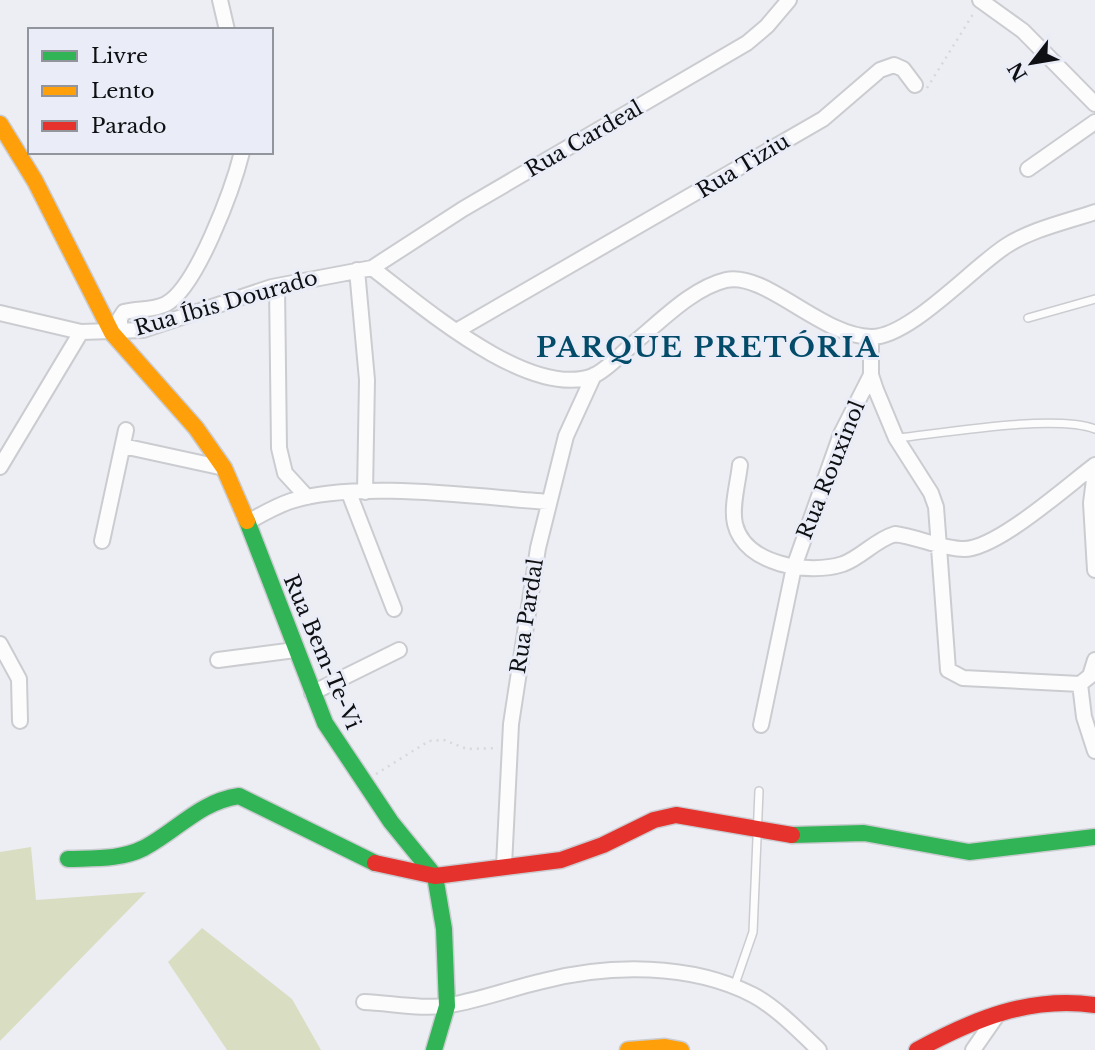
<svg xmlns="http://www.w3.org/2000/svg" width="1095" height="1050" font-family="'Libre Baskerville',serif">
<rect width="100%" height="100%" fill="#edeef4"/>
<path fill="#d9ddc2" d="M31,847L36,900L146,892L0,1041V852Z
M202,928L292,999L321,1050H227L168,962Z"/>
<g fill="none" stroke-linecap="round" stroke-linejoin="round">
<defs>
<path id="lane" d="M1028,318L1095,299
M898,438C944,433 1054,414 1095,429
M734,987L753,932L759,791"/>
<path id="street" d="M220,0L227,30
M980,0L1023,31L1095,104
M1028,169L1095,122
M372,268C421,305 529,400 593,376C607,370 622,353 634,343C660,322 692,288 726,280C765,271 821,336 871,337C909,338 973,267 1006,246C1032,229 1066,222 1095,212
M357,270L367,380L365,492
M277,286L279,448L285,473L307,497
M0,313L81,332L143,330L272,287L372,268L463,209L747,43L767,26L789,0
M458,330L823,119L880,70L894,65L903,69L915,85
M120,332V318L124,312C138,308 152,311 166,304C197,287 233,188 242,152
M871,337V375L876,390L896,438L931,493L936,507L948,670L963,678L1080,684L1090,676L1095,660
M123,446L224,468
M740,465C738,483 731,507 735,524C745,565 809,575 843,564C862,557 875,540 895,534C917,537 943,549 964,549C997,549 1067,486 1095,465
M0,467L81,332
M1095,472L1091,503L1095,570
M349,493L394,609
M248,522C262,514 276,506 291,501C358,480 477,497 548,502
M102,541L126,430
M0,644L19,679L20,721
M218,660L295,650
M1080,684L1084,717L1095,751
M312,693L399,650
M761,725L794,567L841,434L871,375
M504,866L511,724L538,548L566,436L594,375
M364,1002C391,1003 424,1010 450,1005C481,1000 512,988 543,981C609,964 691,963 753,995C776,1007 800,1032 819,1050
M973,1050L998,1014"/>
<path id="fast" d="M247,521L325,723L391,822L435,876L444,929L447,1006L434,1050
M792,835L864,833L969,852L1095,837
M68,859C94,858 120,860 144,848C178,830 199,802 239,796L375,863"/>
<path id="slow" d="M0,124L35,181L112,333L196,428L224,468L247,521
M628,1050L665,1047L681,1050"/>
<path id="jam" d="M375,863L435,876L561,860L603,845L654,820L676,815L792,835
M917,1050C974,1019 1029,996 1095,1005"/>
</defs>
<use href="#lane" stroke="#cbccd0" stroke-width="10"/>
<use href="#street" stroke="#cbccd0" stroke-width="18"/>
<use href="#fast" stroke="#cbccd0" stroke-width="19"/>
<use href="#slow" stroke="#cbccd0" stroke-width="19"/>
<use href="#jam" stroke="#cbccd0" stroke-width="19"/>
<path stroke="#d7d8da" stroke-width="2.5" stroke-dasharray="2 5" stroke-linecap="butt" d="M927,88L975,11
M376,774L429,741L444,740L467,749L498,748"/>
<use href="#lane" stroke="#fcfcfd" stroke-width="7"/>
<use href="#street" stroke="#fcfcfd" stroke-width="14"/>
<use href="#fast" stroke="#30b455" stroke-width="16"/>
<use href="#slow" stroke="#ff9f0a" stroke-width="16"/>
<use href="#jam" stroke="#e5322d" stroke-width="16"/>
</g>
<g text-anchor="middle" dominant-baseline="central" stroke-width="6" stroke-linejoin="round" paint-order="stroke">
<g font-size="21" fill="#0f1013" stroke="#eaedf7">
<text transform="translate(584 139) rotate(-30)">Rua Cardeal</text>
<text transform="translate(743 166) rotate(-31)">Rua Tiziu</text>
<text transform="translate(226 303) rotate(-16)">Rua Íbis Dourado</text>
<text transform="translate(831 470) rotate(-68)">Rua Rouxinol</text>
<text transform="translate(527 616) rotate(-81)">Rua Pardal</text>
<text transform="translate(322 652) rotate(67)">Rua Bem-Te-Vi</text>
</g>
<g font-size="28" font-weight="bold" letter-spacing="2" fill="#034b69" stroke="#eaedf7">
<text x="708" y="347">PARQUE PRETÓRIA</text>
</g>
</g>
<rect x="28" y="28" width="245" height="126" fill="#eaedf7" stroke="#92959c" stroke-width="2"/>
<rect x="42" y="51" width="35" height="10" fill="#30b455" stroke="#92959c" stroke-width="2"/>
<text x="91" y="63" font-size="21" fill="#0f1013">Livre</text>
<rect x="42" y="86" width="35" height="10" fill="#ff9f0a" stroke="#92959c" stroke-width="2"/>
<text x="91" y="98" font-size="21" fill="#0f1013">Lento</text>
<rect x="42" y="121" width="35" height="10" fill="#e5322d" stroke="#92959c" stroke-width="2"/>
<text x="91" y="133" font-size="21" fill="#0f1013">Parado</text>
<g transform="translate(1032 63) rotate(239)" stroke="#eaedf7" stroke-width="5" paint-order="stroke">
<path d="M0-5L12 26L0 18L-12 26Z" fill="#0f1013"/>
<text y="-10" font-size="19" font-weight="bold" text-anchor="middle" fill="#0f1013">N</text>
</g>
</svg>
